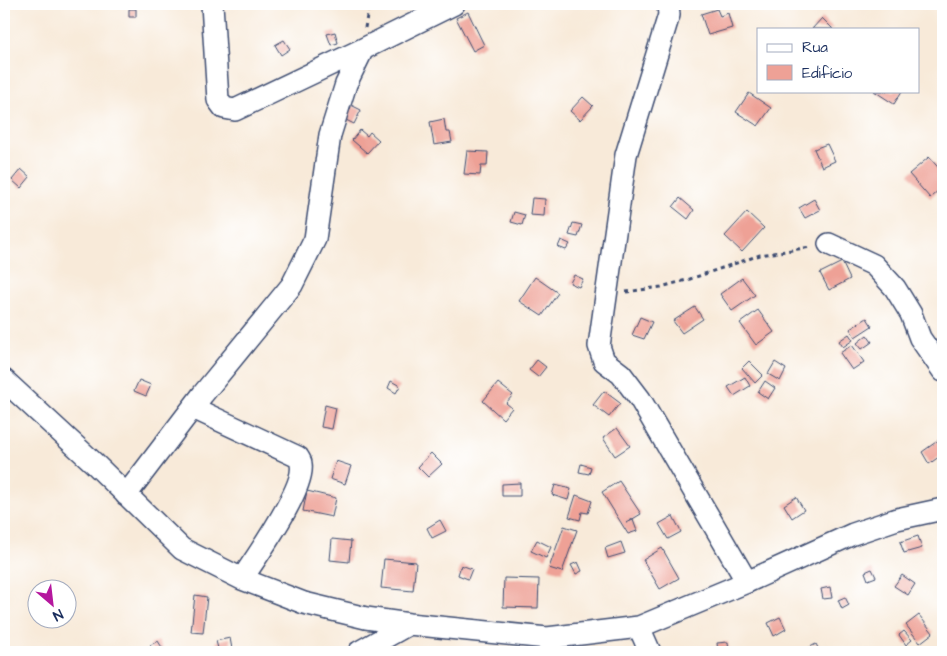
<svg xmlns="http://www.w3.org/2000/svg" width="947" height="656" font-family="'Architects Daughter',sans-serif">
<rect width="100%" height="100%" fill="#fff"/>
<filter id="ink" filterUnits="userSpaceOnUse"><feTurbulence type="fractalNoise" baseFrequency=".02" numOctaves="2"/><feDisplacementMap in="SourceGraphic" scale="10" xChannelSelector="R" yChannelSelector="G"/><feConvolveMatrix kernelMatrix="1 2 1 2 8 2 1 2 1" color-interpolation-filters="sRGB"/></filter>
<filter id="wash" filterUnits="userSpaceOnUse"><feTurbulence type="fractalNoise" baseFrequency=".0096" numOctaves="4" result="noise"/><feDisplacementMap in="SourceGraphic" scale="20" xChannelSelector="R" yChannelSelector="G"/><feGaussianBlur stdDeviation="1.12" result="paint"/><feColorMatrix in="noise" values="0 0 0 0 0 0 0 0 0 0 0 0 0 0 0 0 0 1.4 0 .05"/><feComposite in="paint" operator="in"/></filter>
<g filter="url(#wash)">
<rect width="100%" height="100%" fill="#f8ead9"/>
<g id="blocks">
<path fill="#eea196" d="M129,9H136V17H129Z
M717,9L720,16L728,13L732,28L708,35L701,14Z
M468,12L484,45L473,51L456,18Z
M822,18L833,29H812Z
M335,32L338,43L331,45L327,34Z
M284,40L290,49L281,55L275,45Z
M874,91H902L894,104Z
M749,93L771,108L758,126L736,112Z
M583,97L593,106L580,120L570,111Z
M351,105L361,110L354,124L344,119Z
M444,119L446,132H450L452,142L434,145L430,122Z
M360,130L367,136L370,132L379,140L367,153L352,140Z
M827,144L835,161L822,167L814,149Z
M467,151L488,152L487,166H481L480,175L464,174Z
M929,157L943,173V186L930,198L909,174Z
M21,169L30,177L21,188L12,180Z
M532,198L545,199L544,216L530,215Z
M680,198L694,210L688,219L673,207Z
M814,199L820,210L805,218L799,208Z
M514,212L525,215L522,225L511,222Z
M747,212L764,228L742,252L725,236Z
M573,223L582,225L578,237L569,235Z
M561,240L570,244L566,250L558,247Z
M842,262L850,279L829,290L820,273Z
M574,275L583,279L579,287L570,283Z
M535,277L558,293L542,316L519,301Z
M742,278L755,295L732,311L720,294Z
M695,307L703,319L682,333L673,321Z
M758,310L774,332L756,345L740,323Z
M640,317L652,322L644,339L632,335Z
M867,318L872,326L855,337L850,329Z
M849,334L853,340L843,347L839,341Z
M867,335L872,342L862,349L857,343Z
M852,345L864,362L852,370L840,353Z
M537,360L546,367L538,377L529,370Z
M749,361L763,375L755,383L742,368Z
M775,362L786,369L780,381L768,374Z
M745,377L750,386L734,396L728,387Z
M139,380L151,385L146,396L134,391Z
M391,381L400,386L396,393L388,388Z
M765,381L775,388L768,399L758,392Z
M498,383L513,395L506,403L512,408L503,419L483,401Z
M604,391L620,403L609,417L593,405Z
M325,405L336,408L332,429L321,427Z
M617,428L630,446L615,456L603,438Z
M943,437V454L929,464L922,452Z
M431,453L442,464L428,477L418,467Z
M336,461L351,466L345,484L330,479Z
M581,464L591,467L589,474L579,472Z
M619,481L641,514L626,523L633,520L637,531L628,534L602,492Z
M520,483V496H502V484Z
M555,485L571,489L568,500L552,495Z
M307,491L336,498L332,517L303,511Z
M576,495L592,501L588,513L582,512L580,520L569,517Z
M796,497L804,510L792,518L784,505Z
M673,516L681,532L668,539L659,524Z
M440,520L446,531L432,538L427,528Z
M564,526L577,530L562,572L549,568Z
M918,536L922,548L904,553L900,542Z
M332,539L351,541L349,562L330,560Z
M537,540L551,547L546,558L531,551Z
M621,542L625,553L608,558L605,548Z
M662,548L679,578L660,589L643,560Z
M384,559L416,562L413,591L381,588Z
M578,562L582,571L576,574L571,565Z
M461,565L472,569L468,579L458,575Z
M872,569L876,577L868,580L865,572Z
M902,575L915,584L908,595L894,586Z
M504,578L539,579L538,608L503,607Z
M830,587L832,598L823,599L821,589Z
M195,595L207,597L203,633L191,632Z
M845,597L849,605L842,609L838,600Z
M919,615L933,633L920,643L906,625Z
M780,617L786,629L774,636L768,623Z
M904,631L912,640L906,645L899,635Z
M230,638L232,649L237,648V652H219L216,641Z
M158,641L163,649L154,652L150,645Z
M728,642L729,652H718L717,643Z
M816,644L820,652H800Z
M129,648V652H120V649Z"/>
</g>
</g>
<g filter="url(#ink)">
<use href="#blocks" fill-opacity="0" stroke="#3c4b70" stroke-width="1"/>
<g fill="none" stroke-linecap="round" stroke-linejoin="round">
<defs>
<path id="minor" d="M212,4L218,100L224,108L235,110L363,49
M668,4L669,15L626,155L599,346L604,361L621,374L640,399L747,582
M829,244L874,265L895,288L911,314L920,338L943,371
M4,380L94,463L182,549L242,579L304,603L366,618L409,624L547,638L639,627L747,582L853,534L897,519L943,509
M193,408L298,457C299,459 301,461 301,464C306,488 256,557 242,579
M126,495L203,394L292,285L315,239L330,135L346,84L363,49L454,4
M639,627L650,652
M359,652L409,624"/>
</defs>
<use href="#minor" stroke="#3c4b70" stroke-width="24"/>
<path stroke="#3c4b70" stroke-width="3" stroke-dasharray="4 4" stroke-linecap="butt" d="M365,28L369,4
M626,292L661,287L690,279L760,255L811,247"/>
<use href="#minor" stroke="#fff" stroke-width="21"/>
</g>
</g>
<rect width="947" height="656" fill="none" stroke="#fff" stroke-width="20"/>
<rect x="757" y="28" width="162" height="65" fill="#ffffff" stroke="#a4acbf"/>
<rect x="767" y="44" width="25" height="8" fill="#ffffff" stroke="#a4acbf"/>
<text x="802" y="52" font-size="15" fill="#1b2f5e">Rua</text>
<rect x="767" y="65" width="25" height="15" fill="#eea196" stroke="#a4acbf"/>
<text x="802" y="78" font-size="15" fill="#1b2f5e">Edifício</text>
<g transform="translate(52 604) rotate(152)"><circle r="24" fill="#ffffff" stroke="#a4acbf"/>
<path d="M0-4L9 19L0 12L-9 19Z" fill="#b5179e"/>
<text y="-8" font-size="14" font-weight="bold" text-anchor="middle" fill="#1b2f5e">N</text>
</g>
</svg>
